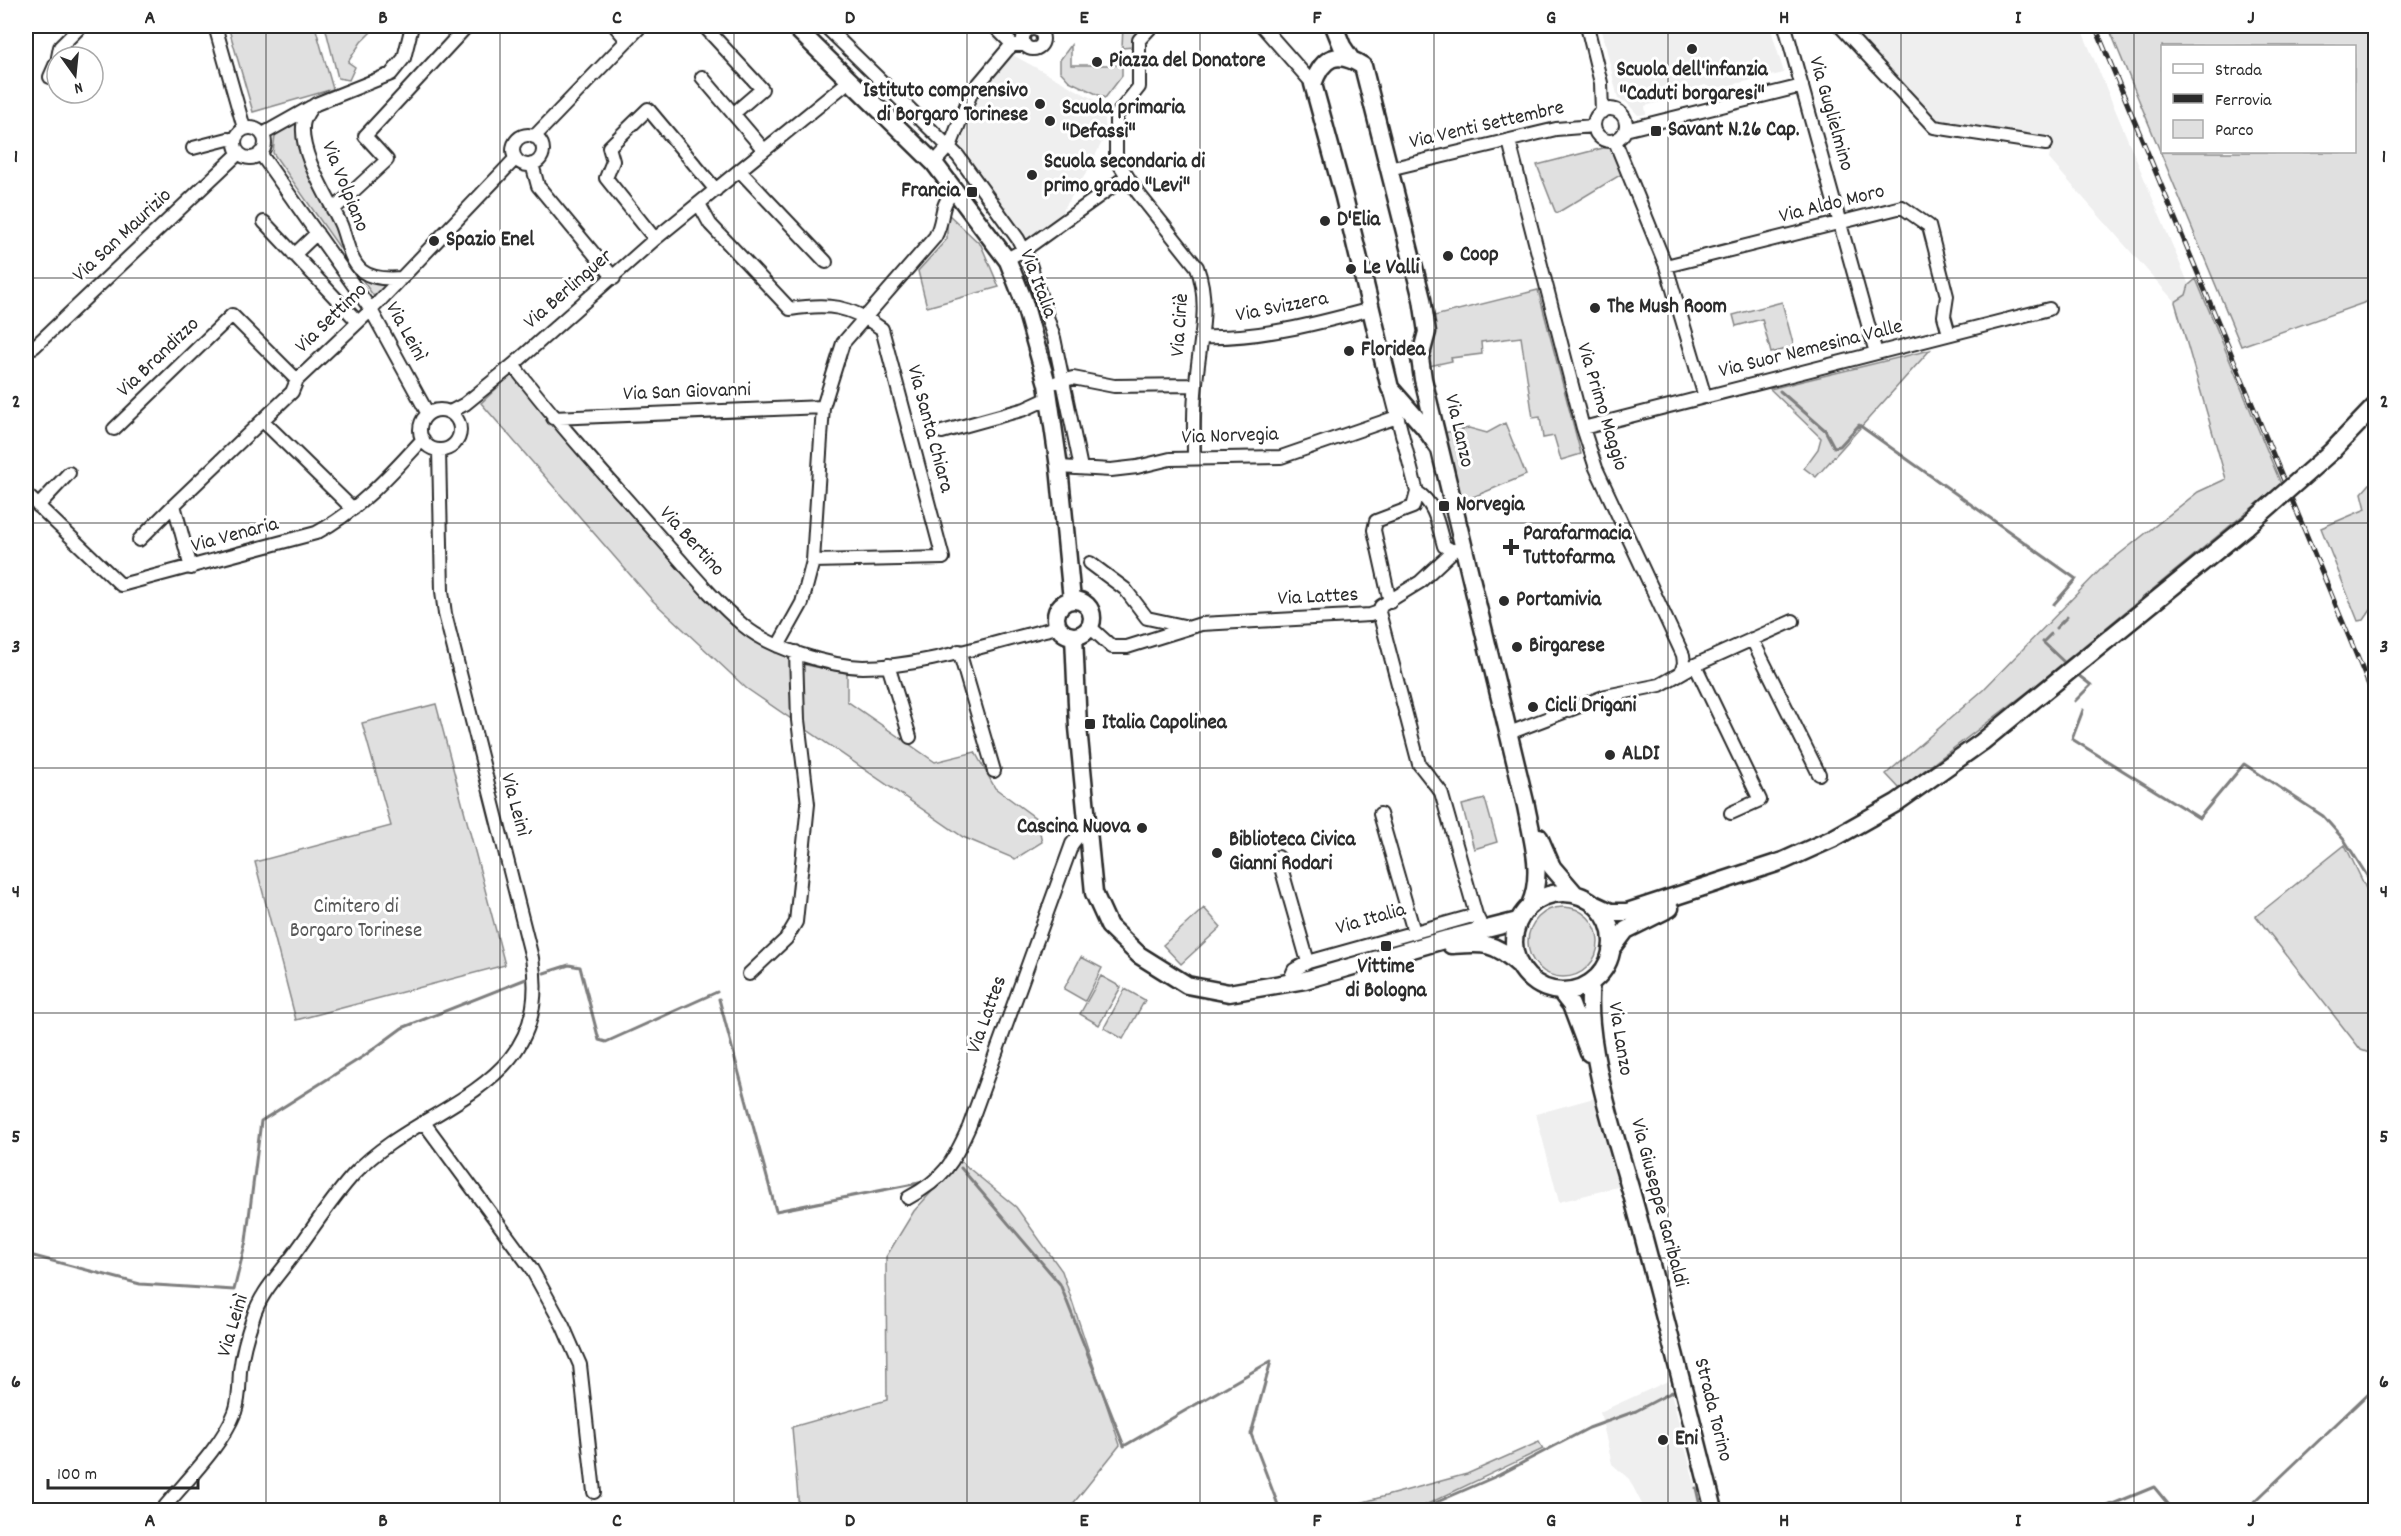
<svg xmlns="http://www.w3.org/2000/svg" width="2401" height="1536" font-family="Dekko,sans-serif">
<rect width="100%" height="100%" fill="#fff"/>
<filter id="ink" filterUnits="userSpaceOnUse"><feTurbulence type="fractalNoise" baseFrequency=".0167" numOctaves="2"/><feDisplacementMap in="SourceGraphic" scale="12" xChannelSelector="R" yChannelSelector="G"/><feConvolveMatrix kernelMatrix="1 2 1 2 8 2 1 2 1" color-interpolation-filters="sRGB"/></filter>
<g filter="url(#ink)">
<path fill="#efefef" d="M1601,26H1770L1784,73L1712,89L1705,85L1696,88L1692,94L1645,106L1646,114L1638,115L1626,102L1618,99Z
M1845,26H2080L2189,285L2186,295L2175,302L2049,159L2052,143L1934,123Z
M1011,54L1104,105L1106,134L1088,170L1062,212L1031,239L1023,238L960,147L971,108L985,83Z
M1594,1098L1621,1186L1559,1202L1536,1114Z
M1668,1381L1700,1504L1683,1510H1645L1629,1479L1612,1464L1600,1412Z"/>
<path fill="#e0e0e0" stroke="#868686" stroke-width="1.5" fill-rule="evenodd" d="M228,26H315L333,89L253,112Z
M325,26H377L361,42L348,62L355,67L349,80L338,78Z
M1123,26H1142L1133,47L1122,48Z
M2129,26H2375V299L2241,346L2111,33ZM2162,46H2354V152H2162Z
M1071,45V65H1122V76L1105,98L1069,81L1060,71V60Z
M300,122L297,137L362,270L391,283L375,298L273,153L275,135L294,123Z
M1611,146L1622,174L1557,213L1555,211L1537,165Z
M947,213L981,245L999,287L927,307L918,271L947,239Z
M2196,279L2281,484L2030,690L1900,789L1886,774L1983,690L2103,567L2198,492L2226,479L2175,302L2186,295L2189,285Z
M1538,290L1581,454L1561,460L1554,436L1543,438L1540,417L1533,418L1521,337L1481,342L1482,354L1451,358L1452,361L1429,366L1430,317Z
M1782,302L1794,347L1771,353L1762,319L1736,326L1733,315Z
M1930,350L1816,477L1804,468L1818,449L1821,438L1770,389Z
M513,373L686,575L742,632L806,665L847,673V701L935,762L975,752L995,788L1037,819L1042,842L1015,859L963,837L746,688L652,600L481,403Z
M1505,423L1526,475L1468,499V507L1461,509L1443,433L1469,428L1487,433Z
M2375,478V604L2364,620L2358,621L2321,528L2366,509L2362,493Z
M436,704L505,965L296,1020L255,862L391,826L362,723Z
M1485,799L1497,842L1474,849L1462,805Z
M2345,845L2375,907V1055L2361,1050L2256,916Z
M1528 942a35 35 0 1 1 70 0a35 35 0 1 1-70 0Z
M1204,908L1221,927L1181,964L1163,945Z
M1081,957L1102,968L1085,1001L1064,989Z
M1101,976L1121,987L1099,1025L1080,1014Z
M1125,989L1145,1000L1123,1039L1104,1028Z
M960,1161L1016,1207L1062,1271L1120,1445L1068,1510H799L792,1427L887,1400L886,1257L914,1211Z
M1539,1442L1543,1449L1415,1510H1334L1467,1474Z"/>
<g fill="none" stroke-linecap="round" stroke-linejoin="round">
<path stroke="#7e7e7e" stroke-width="3" d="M1780,391L1825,430L1834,447L1840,446L1859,425L2076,579L2054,604
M2056,628L2067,617
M2051,634L2043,642L2065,663
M2075,701L2091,685L2078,675
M2083,710L2072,739L2199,818L2244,764L2323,816L2345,841L2376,890
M544,973L569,965L580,967L599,1040L606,1042L717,992
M719,999L776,1211L924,1182
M961,1168L1060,1284L1124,1446L1271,1361L1251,1434L1280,1510
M26,1254L140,1284L234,1290L246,1241L261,1121L364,1056L402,1028L526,979
M1696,1488L1701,1510
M1419,1510L1499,1475L1589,1428L1636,1411L1672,1392
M2098,1510L2154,1487L2173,1510
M2246,1510L2376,1386"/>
<defs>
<path id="street" d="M215,26L244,128
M615,26L627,40
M704,26L762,89L733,114
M825,26L958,156L1018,239L1028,258L1054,338L1081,468
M994,26L1013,45
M1152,26L1139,40V87L1116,116V159L1138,193L1197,267C1211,305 1199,344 1196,383C1193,408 1194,433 1194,458
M1262,26L1313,84
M1587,26L1601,83L1602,112
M1785,26L1876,353
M1840,26L1934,127L2046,144
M1023 39a10 10 0 1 1 20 0a10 10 0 1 1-20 0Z
M58,57L60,47L81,26
M50,77L57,61
M702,77L764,150
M1594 125a16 16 0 1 1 32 0a16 16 0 1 1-32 0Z
M235 143a15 15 0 1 1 30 0a15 15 0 1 1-30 0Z
M1625,130L1802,86
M263,134L311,107
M513 150a15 15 0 1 1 30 0a15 15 0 1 1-30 0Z
M534,137L641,26
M1509,141L1583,428L1596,468L1683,655L1684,663L1681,673
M1615,141L1666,266L1705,397
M193,148L228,139L234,140
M260,153L371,310L428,414
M934,163L951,144L971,93L1008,49L1013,45H1024
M532,164L538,186L614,278
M1389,169L1556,129L1594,126
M740,171L826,262
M699,204L710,224L790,309C828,303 850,305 882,329L943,558L813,561
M333,210L387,160L365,136L467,26
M264,222L358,322
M655,239L606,178L613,161L609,147L648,109L716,190
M294,255L317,233
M1007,259L1027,248L1127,176
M1666,266L1902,207L1929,226L1947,296L1944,316L1949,334
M402,278C390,279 372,279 362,271C349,260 347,240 341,225C329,198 301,157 303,127C303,120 309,108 316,104L391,74L404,58L412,26
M1201,337C1258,339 1316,324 1371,309
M34,347L239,153
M513,365C558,424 608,478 657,534C685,565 712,599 744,626C770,648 829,666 863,667C926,667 996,641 1058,627
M1057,382L1073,378L1114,386L1195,385
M420 430a20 20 0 1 1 40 0a20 20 0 1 1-40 0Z
M450,412L465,404L513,365L655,239L848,82
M553,418L823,407
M263,421L353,509
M1583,428L2049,309
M114,429L232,315L297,380
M942,432L1025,409L1049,398
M1059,467L1111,470L1137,467L1170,459L1281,457L1397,417
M1417,492C1436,504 1438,526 1444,546L1453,551
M26,494L121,585L316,533C358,511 391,474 423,439
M38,506L69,473
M139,540L174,505
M1090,563L1125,589L1147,618L1184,626
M191,568L174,505L292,392L297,380L371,310L515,159
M1390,602L1374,530L1376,521L1413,507L1417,492L1391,392
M1379,612L1419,764L1441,792L1476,915L1483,929
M1090,627L1112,647H1127L1201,624L1370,615L1379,612L1381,606L1420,582L1453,551L1463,547
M1752,639L1819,774
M778,646L802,603L813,561L823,407L843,343L935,237C946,217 937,207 956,189
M959,651L994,771
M888,665L910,737
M1695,665L1760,800L1731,813
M1509,733L1606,696L1660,685L1695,665L1793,621
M1380,814L1414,932
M1278,857L1308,962
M749,974L786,939L796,922L808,804L798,720L796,652
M1288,984L1294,970L1308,962L1476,915
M425,1124L531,1268L563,1326L580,1365L594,1492
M908,1198C945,1178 952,1164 969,1127L1072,844L1079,835L1087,832
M162,1510C185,1482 222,1446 235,1412C240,1398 239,1385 240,1371C242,1354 247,1335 253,1318C260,1293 279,1275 294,1254C314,1227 332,1198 354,1174C422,1101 555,1091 532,958L445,614L442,591L439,450"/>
<path id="secondary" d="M794,26L934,163L1008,261L1023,299L1047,384L1059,467L1072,600
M1334,26L1342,46L1350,58
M1439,448L1425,428L1390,388L1344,197L1313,84C1323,56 1337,50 1363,66L1422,299L1427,332L1420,358L1423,379L1526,806C1532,838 1544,874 1530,905
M2332,451L2376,405
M1056 618a18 18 0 1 1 36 0a18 18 0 1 1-36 0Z
M1074,636L1078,727L1094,893L1109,926L1139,955L1187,985L1229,993L1305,980L1447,939L1518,921
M1539,837L1552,867L1576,895
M1514 942a49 49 0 1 1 98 0a49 49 0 1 1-98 0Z
M1594,904L1611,912H1627L1783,861L1834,838L1896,803L1982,742L2247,526
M1451,945C1482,943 1494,941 1518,964
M1611,950L1626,930L1670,908
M1591,982C1583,1046 1619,1146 1636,1209C1663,1309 1689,1410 1714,1510
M1560,991L1571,1005L1589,1053"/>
</defs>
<use href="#street" stroke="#2b2b2b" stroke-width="16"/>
<use href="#secondary" stroke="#2b2b2b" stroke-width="21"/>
<use href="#street" stroke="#fff" stroke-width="12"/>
<use href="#secondary" stroke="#fff" stroke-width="16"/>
<defs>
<path id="rail" d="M2095,26L2376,702"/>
</defs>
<use href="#rail" stroke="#2b2b2b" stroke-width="5"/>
<use href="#rail" stroke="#fff" stroke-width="3" stroke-dasharray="9" stroke-linecap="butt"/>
<defs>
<path id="secondary-bridge" d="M2247,526L2332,451"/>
</defs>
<use href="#secondary-bridge" stroke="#2b2b2b" stroke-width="21" stroke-linecap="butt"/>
<use href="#secondary-bridge" stroke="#fff" stroke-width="16"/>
</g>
</g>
<path fill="none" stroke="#2b2b2b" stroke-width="1.5" stroke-opacity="0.55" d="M266,26V1510M500,26V1510M734,26V1510M967,26V1510M1200,26V1510M1434,26V1510M1668,26V1510M1901,26V1510M2134,26V1510M26,278H2376M26,523H2376M26,768H2376M26,1013H2376M26,1258H2376"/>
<g fill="#2b2b2b" stroke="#fff" stroke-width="2">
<circle cx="1692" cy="49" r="6"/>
<circle cx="1097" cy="62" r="6"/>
<circle cx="1040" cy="104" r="6"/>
<circle cx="1050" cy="121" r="6"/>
<rect x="1650" y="125" width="12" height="12" rx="3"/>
<circle cx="1032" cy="175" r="6"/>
<rect x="966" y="186" width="12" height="12" rx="3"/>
<circle cx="1325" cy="221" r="6"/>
<circle cx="434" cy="241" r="6"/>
<circle cx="1448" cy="256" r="6"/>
<circle cx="1351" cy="269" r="6"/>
<circle cx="1595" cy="308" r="6"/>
<circle cx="1349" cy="351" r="6"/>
<rect x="1438" y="500" width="12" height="12" rx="3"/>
<path d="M1508 538h6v6h6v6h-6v6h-6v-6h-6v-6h6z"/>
<circle cx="1504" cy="601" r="6"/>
<circle cx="1517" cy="647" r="6"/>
<circle cx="1533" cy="707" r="6"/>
<rect x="1084" y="718" width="12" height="12" rx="3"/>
<circle cx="1610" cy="755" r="6"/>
<circle cx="1142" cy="828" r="6"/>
<circle cx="1217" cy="853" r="6"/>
<rect x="1380" y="940" width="12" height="12" rx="3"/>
<circle cx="1663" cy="1440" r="6"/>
</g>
<g text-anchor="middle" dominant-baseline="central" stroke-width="6" stroke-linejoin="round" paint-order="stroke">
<g font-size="21" font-weight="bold" fill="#2b2b2b" stroke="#fff" text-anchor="start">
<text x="1109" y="62">Piazza del Donatore</text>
<text x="1692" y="71" text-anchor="middle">Scuola dell'infanzia<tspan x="1692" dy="24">"Caduti borgaresi"</tspan></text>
<text x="1028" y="92" text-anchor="end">Istituto comprensivo<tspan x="1028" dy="24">di Borgaro Torinese</tspan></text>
<text x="1062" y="109">Scuola primaria<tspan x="1062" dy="24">"Defassi"</tspan></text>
<text x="1668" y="131">Savant N.26 Cap.</text>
<text x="1044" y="163">Scuola secondaria di<tspan x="1044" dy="24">primo grado "Levi"</tspan></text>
<text x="960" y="192" text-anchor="end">Francia</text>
<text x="1337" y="221">D'Elia</text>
<text x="446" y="241">Spazio Enel</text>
<text x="1460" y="256">Coop</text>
<text x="1363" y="269">Le Valli</text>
<text x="1607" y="308">The Mush Room</text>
<text x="1361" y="351">Floridea</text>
<text x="1456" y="506">Norvegia</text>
<text x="1523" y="535">Parafarmacia<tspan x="1523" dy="24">Tuttofarma</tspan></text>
<text x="1516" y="601">Portamivia</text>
<text x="1529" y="647">Birgarese</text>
<text x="1545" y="707">Cicli Drigani</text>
<text x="1102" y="724">Italia Capolinea</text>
<text x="1622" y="755">ALDI</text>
<text x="1130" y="828" text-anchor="end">Cascina Nuova</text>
<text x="1229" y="841">Biblioteca Civica<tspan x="1229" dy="24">Gianni Rodari</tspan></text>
<text x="1386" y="968" text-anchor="middle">Vittime<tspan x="1386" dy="24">di Bologna</tspan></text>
<text x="1675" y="1440">Eni</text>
</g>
<g font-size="21" fill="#2b2b2b" stroke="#fff">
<text transform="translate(1830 114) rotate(74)">Via Guglielmino</text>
<text transform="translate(1487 126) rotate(-13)">Via Venti Settembre</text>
<text transform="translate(344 187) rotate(68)">Via Volpiano</text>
<text transform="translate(1832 205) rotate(-14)">Via Aldo Moro</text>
<text transform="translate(123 236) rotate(-43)">Via San Maurizio</text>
<text transform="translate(1037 284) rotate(69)">Via Italia</text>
<text transform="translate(569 290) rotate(-41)">Via Berlinguer</text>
<text transform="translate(1282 308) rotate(-11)">Via Svizzera</text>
<text transform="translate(332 319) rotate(-44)">Via Settimo</text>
<text transform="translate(1181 325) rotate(-86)">Via Ciriè</text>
<text transform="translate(405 332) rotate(61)">Via Leinì</text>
<text transform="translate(1811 350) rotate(-14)">Via Suor Nemesina Valle</text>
<text transform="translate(159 358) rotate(-44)">Via Brandizzo</text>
<text transform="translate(687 393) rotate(-2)">Via San Giovanni</text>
<text transform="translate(1601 407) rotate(73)">Via Primo Maggio</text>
<text transform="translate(929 429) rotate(75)">Via Santa Chiara</text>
<text transform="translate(1458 431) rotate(77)">Via Lanzo</text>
<text transform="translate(1230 437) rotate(-2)">Via Norvegia</text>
<text transform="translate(235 536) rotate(-15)">Via Venaria</text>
<text transform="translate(691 542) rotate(48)">Via Bertino</text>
<text transform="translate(1318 598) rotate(-3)">Via Lattes</text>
<text transform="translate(514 805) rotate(75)">Via Leinì</text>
<text transform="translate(1371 920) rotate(-16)">Via Italia</text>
<text transform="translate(988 1015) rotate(-70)">Via Lattes</text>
<text transform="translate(1619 1039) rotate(81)">Via Lanzo</text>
<text transform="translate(1658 1203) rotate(75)">Via Giuseppe Garibaldi</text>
<text transform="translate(234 1326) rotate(-73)">Via Leinì</text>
<text transform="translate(1712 1410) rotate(76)">Strada Torino</text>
</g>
<g font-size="21" fill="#585858" stroke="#fff">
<text x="356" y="908">Cimitero di<tspan x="356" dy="24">Borgaro Torinese</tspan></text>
</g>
</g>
<rect width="2401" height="1536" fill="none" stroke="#fff" stroke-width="66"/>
<rect x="2161" y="45" width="195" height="108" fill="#ffffff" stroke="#aaaaaa" stroke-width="1.5"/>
<rect x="2173" y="64" width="30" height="9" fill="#ffffff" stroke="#aaaaaa" stroke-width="1.5"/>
<text x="2215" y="75" font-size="18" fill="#2b2b2b">Strada</text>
<rect x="2173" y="94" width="30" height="9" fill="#2b2b2b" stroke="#aaaaaa" stroke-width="1.5"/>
<text x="2215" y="105" font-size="18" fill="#2b2b2b">Ferrovia</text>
<rect x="2173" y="120" width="30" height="18" fill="#e0e0e0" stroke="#aaaaaa" stroke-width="1.5"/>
<text x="2215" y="135" font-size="18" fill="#2b2b2b">Parco</text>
<g transform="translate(75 75) rotate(165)"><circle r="28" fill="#ffffff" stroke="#aaaaaa" stroke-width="1.5"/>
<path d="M0-4.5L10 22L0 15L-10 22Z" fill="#2b2b2b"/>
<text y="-9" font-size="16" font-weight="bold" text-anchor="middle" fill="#2b2b2b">N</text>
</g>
<path d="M48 1479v9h150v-9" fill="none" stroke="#2b2b2b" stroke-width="3"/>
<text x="57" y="1479" font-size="18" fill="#2b2b2b" stroke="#ffffff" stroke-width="4.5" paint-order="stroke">100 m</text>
<rect x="33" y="33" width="2335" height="1470" fill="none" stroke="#2b2b2b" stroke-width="2"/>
<g font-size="20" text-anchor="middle" font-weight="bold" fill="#2b2b2b">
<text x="150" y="23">A</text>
<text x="383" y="23">B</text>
<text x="617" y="23">C</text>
<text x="850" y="23">D</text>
<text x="1084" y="23">E</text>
<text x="1317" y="23">F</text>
<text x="1551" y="23">G</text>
<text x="1784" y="23">H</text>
<text x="2018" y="23">I</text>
<text x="2251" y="23">J</text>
<text x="16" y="162">1</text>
<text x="2384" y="162">1</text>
<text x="16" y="407">2</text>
<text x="2384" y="407">2</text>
<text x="16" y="652">3</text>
<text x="2384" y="652">3</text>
<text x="16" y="897">4</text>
<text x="2384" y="897">4</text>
<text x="16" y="1142">5</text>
<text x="2384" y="1142">5</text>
<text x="16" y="1387">6</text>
<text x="2384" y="1387">6</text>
<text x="150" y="1526">A</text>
<text x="383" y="1526">B</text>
<text x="617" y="1526">C</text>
<text x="850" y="1526">D</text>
<text x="1084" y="1526">E</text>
<text x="1317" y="1526">F</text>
<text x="1551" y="1526">G</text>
<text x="1784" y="1526">H</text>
<text x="2018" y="1526">I</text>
<text x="2251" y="1526">J</text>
</g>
</svg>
